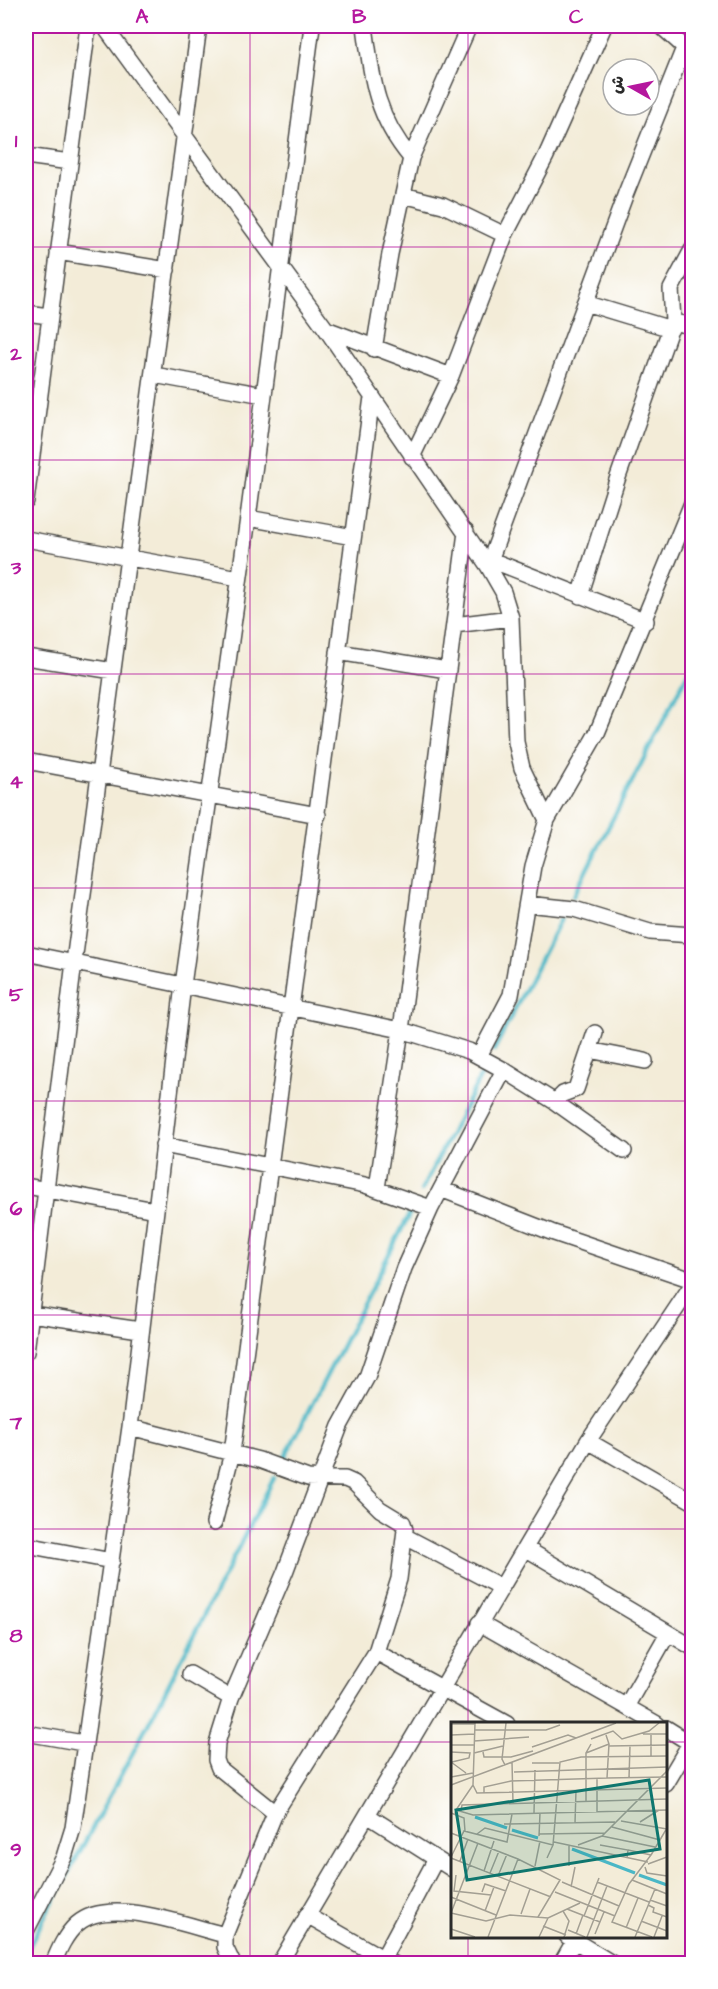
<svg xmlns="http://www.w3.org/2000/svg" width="718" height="1989" font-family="'Architects Daughter','Playpen Sans Arabic',sans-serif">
<rect width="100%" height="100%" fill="#fff"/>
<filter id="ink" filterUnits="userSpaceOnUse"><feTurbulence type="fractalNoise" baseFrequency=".0167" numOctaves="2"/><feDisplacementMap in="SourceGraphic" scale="12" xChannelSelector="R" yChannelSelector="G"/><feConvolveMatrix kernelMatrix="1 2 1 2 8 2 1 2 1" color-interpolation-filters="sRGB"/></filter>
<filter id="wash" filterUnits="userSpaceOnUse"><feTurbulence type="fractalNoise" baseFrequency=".008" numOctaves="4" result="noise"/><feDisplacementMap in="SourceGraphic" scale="24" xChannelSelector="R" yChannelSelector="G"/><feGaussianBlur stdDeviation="1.35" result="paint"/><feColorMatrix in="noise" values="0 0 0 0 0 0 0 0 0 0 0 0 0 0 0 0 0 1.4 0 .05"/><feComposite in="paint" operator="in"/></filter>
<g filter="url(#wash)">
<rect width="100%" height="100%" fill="#f3ecd8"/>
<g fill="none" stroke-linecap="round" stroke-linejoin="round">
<path stroke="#4ab7c6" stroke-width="4.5" d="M573,896L692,665
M494,1050L561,919
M421,1191L483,1072
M285,1457L410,1213
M26,1952L153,1715L274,1478"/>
</g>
</g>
<g filter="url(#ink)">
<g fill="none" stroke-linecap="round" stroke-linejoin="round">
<defs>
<path id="minor" d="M104,26L326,329L488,566L503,592L511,618L516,742L522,768L547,820
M365,26C372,79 375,115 411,158
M661,26L692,54
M26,156L70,162
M403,195L443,205L505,235
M58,252L167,270
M585,303L671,329
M26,313L49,316
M673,321L671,289L692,250
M326,329L451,376
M374,349L390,254L411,158L469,26
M154,375L263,395
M412,457L451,376L505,235L546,156L604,26
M26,501L88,26
M248,518L353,537
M26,539L239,578
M491,560L646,621
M488,566L626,193L684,48
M580,596L617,480L673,321L692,327
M454,625L511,618
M338,652L447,670
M26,657L113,671
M26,761L318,815
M527,904L574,909L650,932L692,935
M26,953L401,1030L469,1051L504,1070
M589,1050L645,1061
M479,1056L511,995L533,866L547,820L597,733L692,503
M555,1102L563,1094L576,1089L595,1033
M163,1145L365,1185L431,1208
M26,1186L155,1210
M377,1188L401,1030L466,532
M441,1189L551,1232L692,1280
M31,1314L140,1330
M26,1352L74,962L199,26
M130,1427L259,1460L308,1478L345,1479L354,1483L380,1509L403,1523L405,1530L399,1579L376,1652L275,1813L225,1935V1947L233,1964
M588,1441L692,1501
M214,1523L232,1453L372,397
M406,1537L501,1587
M26,1545L112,1561
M525,1548L692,1647
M479,1623L657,1724
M376,1652L507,1724
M190,1674L231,1698
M627,1705L668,1633
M666,1728L690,1743
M26,1733L83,1743
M666,1784L692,1740
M275,1813L219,1768L216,1760L217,1743L231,1698L285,1572L340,1426L367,1377L404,1268L431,1208L504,1070L555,1102L624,1151
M367,1815L452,1869
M307,1915L393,1964
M26,1931L64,1857L73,1828L130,1427L183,985L248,518L312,26
M567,1936L613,1964
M383,1958L436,1859
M53,1964C59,1949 65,1935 77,1924C109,1895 187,1926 225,1935
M279,1964L588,1441L692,1285
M561,1964L577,1936"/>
</defs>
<use href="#minor" stroke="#494845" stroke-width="18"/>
<use href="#minor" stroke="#fff" stroke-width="15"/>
</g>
</g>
<path fill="none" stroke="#b5179e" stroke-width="1.5" stroke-opacity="0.55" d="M250,26V1964M468,26V1724M26,247H692M26,460H692M26,674H692M26,888H692M26,1101H692M26,1315H692M26,1529H692M26,1742H452M666,1742H692M468,1936V1964"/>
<g transform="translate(451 1722)">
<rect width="216" height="216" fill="#f3ecd8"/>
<path fill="none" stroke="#4ab7c6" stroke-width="3" d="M24,95L56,106M61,108L87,116M121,127L184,151M188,153L216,163"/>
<path fill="none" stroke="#a39f93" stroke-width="1.5" d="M24,1L22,63L26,71L216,66M0,2H24M24,8H95L109,3M192,12H216M0,13L24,12M140,17L162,9L171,17L198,9L208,1M23,19L78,15M158,22L156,56L216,55M0,23H23M158,24L216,23M81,25L117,13L125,16M0,30L19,31L18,36L1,40M32,30L33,35H60L82,29M23,31L52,24M135,31L158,22L155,13M200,34V13M0,40L15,51M61,40L62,81M81,41H108M54,43L51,37L55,1M63,50L216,45M0,55L22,51M178,56L179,24M0,63L165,1M33,71V65L60,59L156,56M135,79V31L140,22M5,88L22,63M10,89L11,83L216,77M146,90V57M0,91L13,96L14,109M83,91L84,48M4,92L5,88L22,93L216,88M170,99L216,107M189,100L208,88M124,101L125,68M53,102L164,100M161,105L209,118M0,111L67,137L109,158L87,195M26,112L34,106L102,123L96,136M88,112L154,111M88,114L89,91M151,114L204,125M103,120L197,140M102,123L109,40L130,35L216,34M118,123V144M127,123L151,114L216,49M149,123L177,128L176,136M177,128L200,133L178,162L161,200L201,215M200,133L216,106M0,135L13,109L56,120L61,92M0,136L100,175M9,139L17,117M197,142L216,135M84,144L89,119M194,145L196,151L216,154M33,149L43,119M39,151L48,129M5,153L3,169L40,173M47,154L56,132M181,158L216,172M111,160L168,184M146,160L198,180M120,165L124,145M31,170L34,162L55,169M104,170L164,194M0,175L45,193M199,178L216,184M197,183L203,186L202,190L216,195M116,187L149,200M34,189L43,165M112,189L118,199L113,215M0,191L35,199L59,193L97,196L129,181M0,191L27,121M70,192L79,167M133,194L148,156M190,199L216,209M92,204L115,213M175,206L187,176M0,207L24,215M117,208L134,215M125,212L132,193M144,212L153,190M37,215L67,137M88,215L97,196M136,215L156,164M184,215L204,167M203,215L211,194"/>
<path fill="#0f766e" fill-opacity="0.15" stroke="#0f766e" stroke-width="3" d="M198,58L209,127L16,158L5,88Z"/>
<rect width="216" height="216" fill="none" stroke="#2b2b2b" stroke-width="3"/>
</g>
<rect width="718" height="1989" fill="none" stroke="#fff" stroke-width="66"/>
<g transform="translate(631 87) rotate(279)"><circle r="28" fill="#ffffff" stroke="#aaaaaa" stroke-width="1.5"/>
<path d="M0-4.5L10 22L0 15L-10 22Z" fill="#b5179e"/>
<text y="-9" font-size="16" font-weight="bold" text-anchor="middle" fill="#2b2b2b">ش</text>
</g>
<rect x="33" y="33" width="652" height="1923" fill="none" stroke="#b5179e" stroke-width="2"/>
<g font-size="20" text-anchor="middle" font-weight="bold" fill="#b5179e">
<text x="142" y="23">A</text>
<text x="359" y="23">B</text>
<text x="576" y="23">C</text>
<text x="16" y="147">1</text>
<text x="16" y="360">2</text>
<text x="16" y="574">3</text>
<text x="16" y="788">4</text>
<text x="16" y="1001">5</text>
<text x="16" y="1215">6</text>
<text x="16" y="1429">7</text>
<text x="16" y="1642">8</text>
<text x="16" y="1856">9</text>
</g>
</svg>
